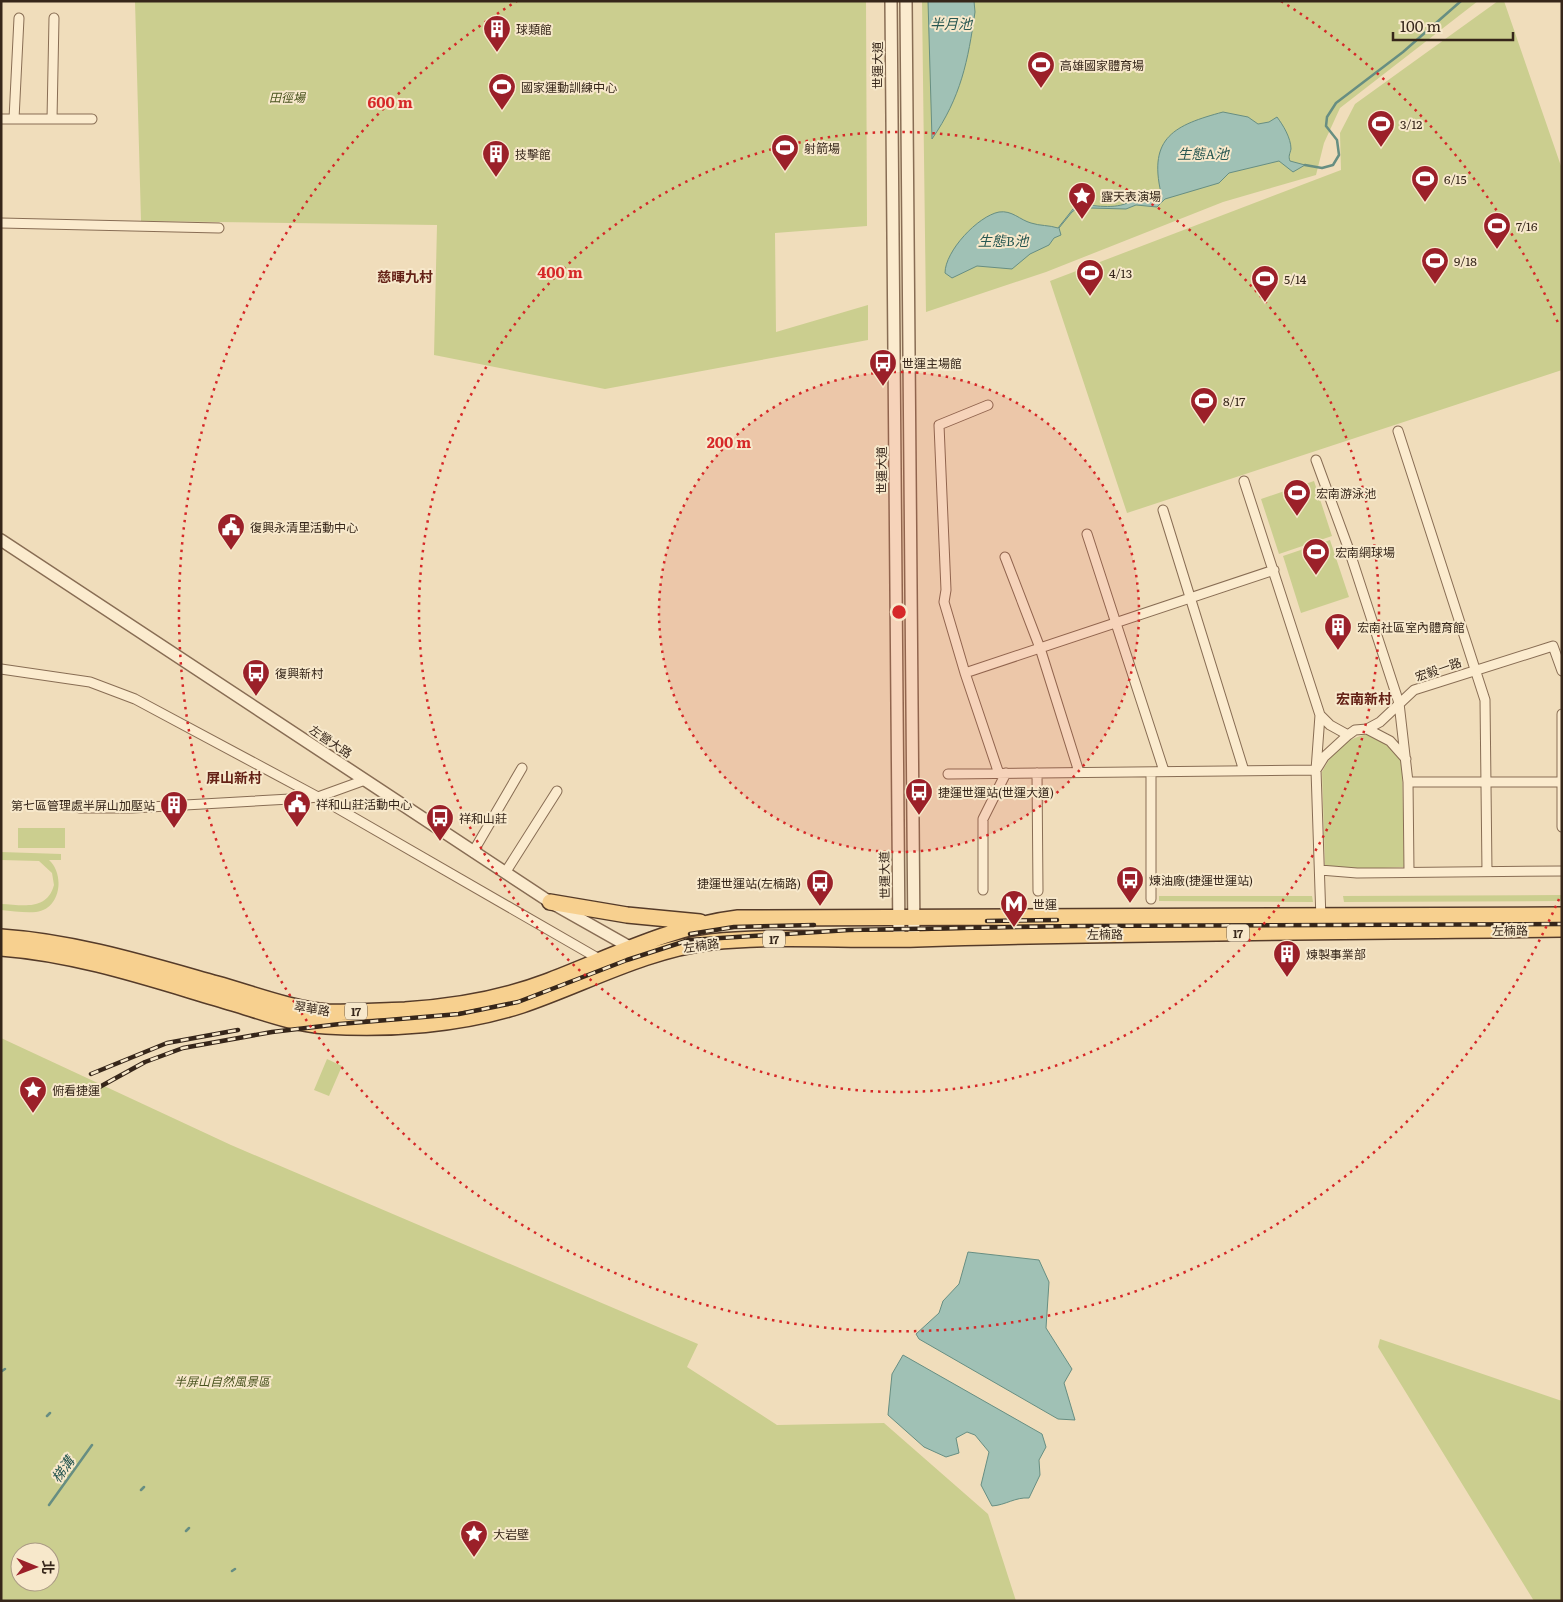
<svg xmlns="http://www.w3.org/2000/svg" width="1563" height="1602" font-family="Literata,'Noto Sans TC',serif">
<rect width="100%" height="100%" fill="#f0ddbb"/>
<path fill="#cbce8f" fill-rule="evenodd" d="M135,1H866L867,226L775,233L776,332L868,305V340L605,389L434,355L437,225L141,221Z
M922,1H1478L1340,108L1324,143L1316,175L1223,202L1046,272L926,312Z
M1498,1H1504L1562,169V370L1127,513L1050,281L1341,170L1340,133L1355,104Z
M1314,481L1332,536L1279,554L1261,499Z
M1330,540L1349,597L1301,613L1283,556Z
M1368,734L1387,744L1402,761L1404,867L1361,869L1325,866L1322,772C1332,752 1346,738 1368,734Z
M18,828H65V848H18Z
M1,852L61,854V860H49C65,874 61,909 36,912C25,913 12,911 1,910V904C23,905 47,911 54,885L52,873L39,861L1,860Z
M1562,895V901L1344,902L1343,896Z
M1159,896H1312L1313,902L1159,901Z
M1,1038L231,1145L698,1344L687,1367L777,1425L884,1423L988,1514L1016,1601H1ZM20,1552H50V1582H20Z
M327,1059L342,1066L329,1096L314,1090Z
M1380,1339L1562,1401V1601H1534L1378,1347Z"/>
<path fill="#a0c1b5" stroke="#678e82" d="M928,1H974L975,12C968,61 961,97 932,139Z
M1223,112L1248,117L1258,124L1269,122L1277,117C1283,125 1291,138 1291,149C1290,154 1288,156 1290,161L1305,165L1293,172L1279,161L1229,173L1219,183L1165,199L1157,207L1136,205L1126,209L1091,208L1080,206L1072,212L1059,228L1061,235L1054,238L1049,245L1030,254L1012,269L977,266L952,278L945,273C945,251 978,216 999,212C1012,210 1020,220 1031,223C1040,226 1049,225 1058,228L1073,209L1081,204C1097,206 1118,210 1133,200L1145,202L1157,200L1161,193C1148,137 1175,125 1223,112Z
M968,1252L1039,1260L1049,1282L1046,1328L1072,1369L1064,1383L1075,1420L1058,1419L919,1339L916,1334L939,1313L943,1301L959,1284Z
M903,1355L1042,1434L1046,1447L1039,1460L1040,1475L1029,1498C1015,1497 1006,1505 992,1506L981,1485L989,1452L975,1435L967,1432L956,1438L959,1453L946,1457L924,1447L888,1415L892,1374Z"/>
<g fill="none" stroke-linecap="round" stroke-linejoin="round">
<path stroke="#678e82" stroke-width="2.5" d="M1305,165L1322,168L1333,165L1339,155L1337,140L1326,126L1327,117L1336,103L1403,52L1461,1
M2,1371L5,1369
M47,1416L50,1413
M141,1490L144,1487
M49,1505L92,1445
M186,1531L189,1528
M232,1571L235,1569"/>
<defs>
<path id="minor" d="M1,119H92
M14,119L19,18
M52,119L54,18
M1,223L219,228
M988,405L939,425L946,590L944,602L965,673L999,774
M1398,431L1485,700L1487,871
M1316,460L1349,550L1399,703L1408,782L1409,871
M1244,481L1320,715L1330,725L1348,735
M1163,510L1244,771
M1087,534L1164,771
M1005,557L1040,648L1079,772
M1,669L90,682L135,699L318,797L601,960
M965,673L1274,570
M1562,714V827
M1367,729L1390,741L1406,759
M1037,773L1038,891
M948,774L1316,770L1320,715
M1408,782H1561
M80,808H132L308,798L318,797L365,780
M473,852L522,768
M1320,870L1357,873L1562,871
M505,873L557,791
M983,890V819L1006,773
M1151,899V772
M1321,920L1316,770L1324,757L1348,735L1355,730L1367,729L1380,722L1414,690L1553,646L1562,671"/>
<path id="tertiary" d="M891,1L899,939
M906,1L914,939
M1,540L550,902L635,950"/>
<path id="primary" d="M550,902L627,915L700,922
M1,937C75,942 146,964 217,984C253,994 291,1009 328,1012C353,1013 380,1011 405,1010C453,1007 501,999 546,982C609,958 671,926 738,918L1562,915
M1,948C81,954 157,981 233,1003C263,1012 294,1024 326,1026C390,1030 461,1025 522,1005C584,984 645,950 711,942C779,935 848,941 917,939C1132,932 1347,932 1562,929"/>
</defs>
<use href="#minor" stroke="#886d54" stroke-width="11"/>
<use href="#tertiary" stroke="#886d54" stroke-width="14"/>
<use href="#primary" stroke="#553b29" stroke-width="18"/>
<use href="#minor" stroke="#fbebce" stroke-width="9"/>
<use href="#tertiary" stroke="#fbebce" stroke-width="11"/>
<use href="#primary" stroke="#f7d08f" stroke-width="15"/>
<defs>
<path id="rail" d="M987,921L1057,920
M690,934L734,927L814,925
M91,1074L167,1043L238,1030
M94,1090L145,1062L183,1048L272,1032L340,1024L459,1014L518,1002L627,960L689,940L849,930L1077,926L1562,924"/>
</defs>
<use href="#rail" stroke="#36261a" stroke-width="4.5"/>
<use href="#rail" stroke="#f7e8cb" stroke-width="2.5" stroke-dasharray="8" stroke-linecap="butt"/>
</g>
<circle cx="899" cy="612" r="240" fill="#d62828" fill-opacity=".12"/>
<g fill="none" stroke="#d62828" stroke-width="2.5" stroke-dasharray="2.5 5">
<circle cx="899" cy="612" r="240"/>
<circle cx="899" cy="612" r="480"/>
<path d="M1559 899A720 720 0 1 1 517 1M1281 1A720 720 0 0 1 1559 325"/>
</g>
<defs>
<symbol id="building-pin" viewBox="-11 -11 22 30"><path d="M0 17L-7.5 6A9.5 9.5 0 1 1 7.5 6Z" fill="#9b2029" stroke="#f7e8cb"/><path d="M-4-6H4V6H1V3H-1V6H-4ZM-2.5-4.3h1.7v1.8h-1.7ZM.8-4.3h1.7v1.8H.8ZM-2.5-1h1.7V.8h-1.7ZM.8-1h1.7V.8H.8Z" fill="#fff"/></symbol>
<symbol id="stadium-pin" viewBox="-11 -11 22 30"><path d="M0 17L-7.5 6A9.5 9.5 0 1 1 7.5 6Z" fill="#9b2029" stroke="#f7e8cb"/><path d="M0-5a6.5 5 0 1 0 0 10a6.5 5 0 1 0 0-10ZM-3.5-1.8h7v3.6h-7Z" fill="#fff"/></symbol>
<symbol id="sight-pin" viewBox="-11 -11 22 30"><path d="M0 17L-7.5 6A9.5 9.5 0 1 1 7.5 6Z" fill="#9b2029" stroke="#f7e8cb"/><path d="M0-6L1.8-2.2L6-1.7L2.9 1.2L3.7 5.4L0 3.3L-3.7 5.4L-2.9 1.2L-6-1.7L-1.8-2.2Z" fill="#fff"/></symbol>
<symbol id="bus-pin" viewBox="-11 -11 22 30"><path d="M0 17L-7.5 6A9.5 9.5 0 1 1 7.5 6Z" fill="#9b2029" stroke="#f7e8cb"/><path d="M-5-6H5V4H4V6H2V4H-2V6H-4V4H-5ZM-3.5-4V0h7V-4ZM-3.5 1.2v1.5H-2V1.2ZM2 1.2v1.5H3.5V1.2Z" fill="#fff"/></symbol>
<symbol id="civic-pin" viewBox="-11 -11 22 30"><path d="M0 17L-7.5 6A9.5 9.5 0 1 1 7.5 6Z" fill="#9b2029" stroke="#f7e8cb"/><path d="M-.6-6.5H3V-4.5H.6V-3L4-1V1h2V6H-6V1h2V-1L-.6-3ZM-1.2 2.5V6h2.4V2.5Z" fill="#fff"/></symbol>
<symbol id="metro-pin" viewBox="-11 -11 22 30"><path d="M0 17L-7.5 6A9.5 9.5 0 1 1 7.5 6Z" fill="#9b2029" stroke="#f7e8cb"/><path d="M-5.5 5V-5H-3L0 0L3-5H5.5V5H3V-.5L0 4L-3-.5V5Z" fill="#fff"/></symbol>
</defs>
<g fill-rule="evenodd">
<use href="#building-pin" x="481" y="13" width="32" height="43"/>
<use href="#stadium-pin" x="1025" y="49" width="32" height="43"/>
<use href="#stadium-pin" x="486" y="71" width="32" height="43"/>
<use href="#stadium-pin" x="1365" y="108" width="32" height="43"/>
<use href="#stadium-pin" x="769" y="132" width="32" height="43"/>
<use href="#building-pin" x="480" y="138" width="32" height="43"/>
<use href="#stadium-pin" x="1409" y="163" width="32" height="43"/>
<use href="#sight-pin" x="1066" y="180" width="32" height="43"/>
<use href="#stadium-pin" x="1481" y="210" width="32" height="43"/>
<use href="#stadium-pin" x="1419" y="245" width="32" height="43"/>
<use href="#stadium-pin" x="1074" y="257" width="32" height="43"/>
<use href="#stadium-pin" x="1249" y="263" width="32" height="43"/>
<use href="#bus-pin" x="867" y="347" width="32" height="43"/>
<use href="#stadium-pin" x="1188" y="385" width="32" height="43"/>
<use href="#stadium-pin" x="1281" y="477" width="32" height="43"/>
<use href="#civic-pin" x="215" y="511" width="32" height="43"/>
<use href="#stadium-pin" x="1300" y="536" width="32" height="43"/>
<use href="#building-pin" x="1322" y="611" width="32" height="43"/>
<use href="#bus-pin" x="240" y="657" width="32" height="43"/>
<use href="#bus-pin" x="903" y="776" width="32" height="43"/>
<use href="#civic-pin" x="281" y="788" width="32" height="43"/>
<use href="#building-pin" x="158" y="789" width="32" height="43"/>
<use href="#bus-pin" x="424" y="802" width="32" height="43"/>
<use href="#bus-pin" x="1114" y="864" width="32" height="43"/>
<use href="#bus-pin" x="804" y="867" width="32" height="43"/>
<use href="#metro-pin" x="998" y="888" width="32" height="43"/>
<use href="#building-pin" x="1271" y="938" width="32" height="43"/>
<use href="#sight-pin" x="17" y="1074" width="32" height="43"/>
<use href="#sight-pin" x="458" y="1518" width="32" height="43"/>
</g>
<g text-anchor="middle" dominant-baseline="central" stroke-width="4" stroke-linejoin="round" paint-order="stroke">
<g fill="#f7e8cb" stroke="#70604f" stroke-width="1">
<rect x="1227" y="924.5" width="22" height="17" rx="4"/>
<rect x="763" y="930.5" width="22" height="17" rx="4"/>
<rect x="345" y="1002.5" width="22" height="17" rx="4"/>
</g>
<g font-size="11" font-weight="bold" fill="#36261a">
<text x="1238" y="933">17</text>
<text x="774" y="939">17</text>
<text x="356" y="1011">17</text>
</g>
<g font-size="12" fill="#36261a" stroke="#f7e8cb" text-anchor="start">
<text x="516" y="29">球類館</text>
<text x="1060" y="65">高雄國家體育場</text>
<text x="521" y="87">國家運動訓練中心</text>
<text x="1400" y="124">3/12</text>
<text x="804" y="148">射箭場</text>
<text x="515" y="154">技擊館</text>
<text x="1444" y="179">6/15</text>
<text x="1101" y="196">露天表演場</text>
<text x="1516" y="226">7/16</text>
<text x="1454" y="261">9/18</text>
<text x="1109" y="273">4/13</text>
<text x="1284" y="279">5/14</text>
<text x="902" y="363">世運主場館</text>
<text x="1223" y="401">8/17</text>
<text x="1316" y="493">宏南游泳池</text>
<text x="250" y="527">復興永清里活動中心</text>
<text x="1335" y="552">宏南網球場</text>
<text x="1357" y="627">宏南社區室內體育館</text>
<text x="275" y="673">復興新村</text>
<text x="938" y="792">捷運世運站(世運大道)</text>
<text x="316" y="804">祥和山莊活動中心</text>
<text x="155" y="805" text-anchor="end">第七區管理處半屏山加壓站</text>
<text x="459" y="818">祥和山莊</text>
<text x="1149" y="880">煉油廠(捷運世運站)</text>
<text x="801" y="883" text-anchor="end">捷運世運站(左楠路)</text>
<text x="1033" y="904">世運</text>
<text x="1306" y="954">煉製事業部</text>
<text x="52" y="1090">俯看捷運</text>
<text x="493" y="1534">大岩壁</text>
</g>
<g font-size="12" fill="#36261a" stroke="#f7e8cb">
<text transform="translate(877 65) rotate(-90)">世運大道</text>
<text transform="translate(881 470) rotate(-90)">世運大道</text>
<text transform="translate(1438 669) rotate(-19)">宏毅一路</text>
<text transform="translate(331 741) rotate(34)">左營大路</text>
<text transform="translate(884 875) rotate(-91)">世運大道</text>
<text transform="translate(1510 930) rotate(-1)">左楠路</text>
<text transform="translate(1105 934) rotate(-1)">左楠路</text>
<text transform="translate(701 945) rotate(-8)">左楠路</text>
<text transform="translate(312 1008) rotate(9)">翠華路</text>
</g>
<g font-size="12" font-style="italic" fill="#4a541f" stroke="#f7e8cb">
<text x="287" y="97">田徑場</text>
<text x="222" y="1381">半屏山自然風景區</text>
</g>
<g font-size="14" font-style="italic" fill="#285751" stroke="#f7e8cb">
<text x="951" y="23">半月池</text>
<text x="1203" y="153">生態A池</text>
<text x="1003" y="240">生態B池</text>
<text transform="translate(62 1469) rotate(-54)">梯溝</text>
</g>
<g font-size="14" font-weight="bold" fill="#652217" stroke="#f7e8cb">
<text x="405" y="276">慈暉九村</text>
<text x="1364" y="698">宏南新村</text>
<text x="234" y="777">屏山新村</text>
</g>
</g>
<circle cx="899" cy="612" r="8" fill="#d62828" stroke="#f7e8cb" stroke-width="2.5"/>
<g font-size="15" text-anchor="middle" font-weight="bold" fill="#d62828" stroke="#f7e8cb" stroke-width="4" stroke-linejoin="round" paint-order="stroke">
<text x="390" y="108">600 m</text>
<text x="560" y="278">400 m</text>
<text x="729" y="448">200 m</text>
</g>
<rect width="1563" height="1602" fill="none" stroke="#36261a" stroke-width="5"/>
<g transform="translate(35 1567) rotate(91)"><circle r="24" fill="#f7e8cb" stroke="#aa9a84"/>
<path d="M0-4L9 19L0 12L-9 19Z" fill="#9b2029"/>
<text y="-8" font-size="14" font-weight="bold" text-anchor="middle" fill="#36261a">北</text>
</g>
<path d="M1393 32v8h120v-8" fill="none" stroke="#36261a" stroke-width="2.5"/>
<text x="1400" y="32" font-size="15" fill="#36261a" stroke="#f7e8cb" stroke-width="4" paint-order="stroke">100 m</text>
</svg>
